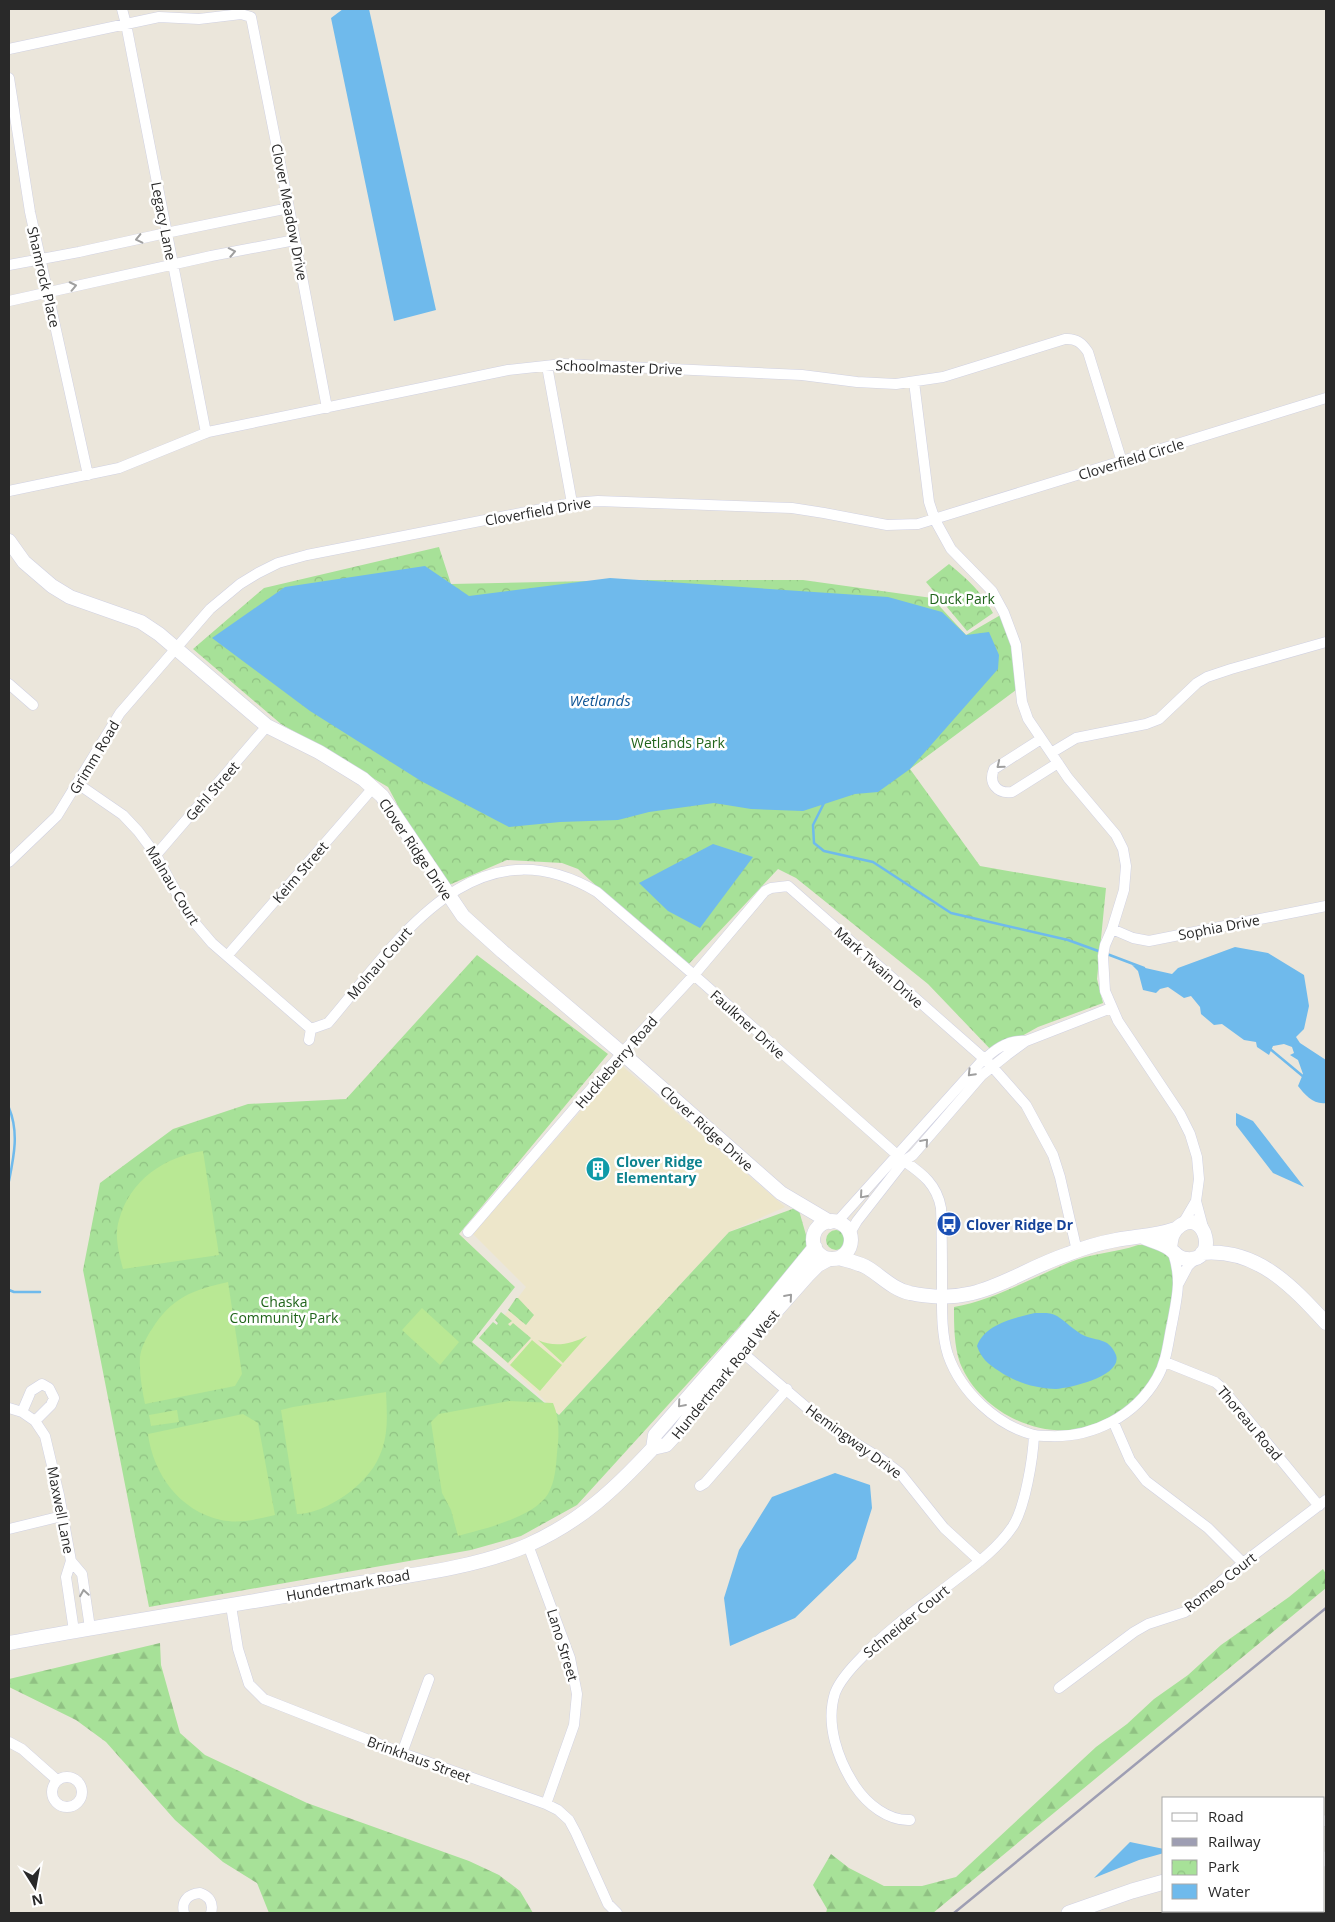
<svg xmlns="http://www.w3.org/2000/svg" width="1335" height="1922" font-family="'Open Sans',sans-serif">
<defs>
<pattern id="forest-firs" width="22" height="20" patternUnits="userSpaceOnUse" patternTransform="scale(1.25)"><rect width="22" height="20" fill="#a7e198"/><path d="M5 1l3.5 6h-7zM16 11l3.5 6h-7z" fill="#90c183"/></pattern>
<pattern id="park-crowns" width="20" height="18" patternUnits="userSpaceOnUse" patternTransform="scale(1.25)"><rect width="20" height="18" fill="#a7e198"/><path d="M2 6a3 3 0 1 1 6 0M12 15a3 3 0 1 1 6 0" fill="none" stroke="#90c183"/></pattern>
</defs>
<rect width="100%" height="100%" fill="#ebe6db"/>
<path fill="#ede6ca" d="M621,1065L785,1207L729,1232L559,1415L485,1341L526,1287L473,1234Z"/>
<path fill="url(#forest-firs)" d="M1323,1569L1326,1574V1588L933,1913H826L827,1909L813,1885L831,1854L849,1868L884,1886H922L956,1877L1096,1747L1127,1724L1154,1699L1188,1675L1221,1645L1289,1597Z
M160,1643L161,1665L180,1733L205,1755L307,1803L469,1861L499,1875L520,1891L533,1913H269L257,1883L223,1862L175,1820L106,1742L76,1720L9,1687V1679Z"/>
<path fill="url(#park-crowns)" d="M439,547L451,584L640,580H803L932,598L966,635L1004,613L1020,687L910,769L980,866L1106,888L1097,979L1103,1003L1038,1027L993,1052L928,984L796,878L778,869L685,968L578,869L562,863L507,860L442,888L388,787L281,724L193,649L264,588Z
M949,564C967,579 982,592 993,613L967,631L926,582Z
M477,955L608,1054L459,1234L515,1287L472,1342L559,1415L729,1232L798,1207L810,1249L577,1505L521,1536L471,1550L149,1607L83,1270L100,1183L173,1129L248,1104L346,1099Z
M826 1240a10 10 0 1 1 20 0a10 10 0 1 1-20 0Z
M1138,1245H1154L1170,1252C1172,1261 1176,1272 1177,1282C1177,1295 1171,1312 1168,1326C1163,1354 1155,1384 1132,1404C1116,1416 1094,1428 1074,1430C1028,1435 978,1407 960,1363C954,1346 954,1325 954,1307C996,1299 1029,1279 1068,1263C1091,1253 1115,1253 1138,1245Z
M516,1298H518L534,1315L526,1325L508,1310Z
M501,1312L512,1321L508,1324L510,1326L513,1323L531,1338L508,1363L479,1338L493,1322L497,1325L498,1323L495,1320Z"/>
<path fill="#b9e894" d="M203,1151L219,1255L123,1269C119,1254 114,1236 119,1220C130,1180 164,1157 203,1151Z
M228,1282L242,1374L235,1386L145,1404C142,1389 139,1373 140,1357C141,1348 147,1336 152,1329C172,1297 193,1290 228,1282Z
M422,1308L459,1342L440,1365L402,1330Z
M587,1336L563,1363L538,1340C555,1348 571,1344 587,1336Z
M532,1340L562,1365L540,1391L510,1365Z
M386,1392C387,1414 389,1436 379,1457C368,1484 326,1514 297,1514L281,1410L293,1407Z
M509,1401L553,1403C560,1419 559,1436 557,1453C556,1467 555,1482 548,1494C533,1518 483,1529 458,1536L451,1510L442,1493L431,1422L439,1414Z
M177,1410L179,1422L151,1426L149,1415Z
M243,1414L258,1423L275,1515C257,1519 240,1524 221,1520C180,1511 153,1474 148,1434Z"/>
<path fill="#6fbaec" d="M343,9H369L436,310L394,321L331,18Z
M425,566L469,596L610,578L888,597L942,612L966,635L989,632L999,655L998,669L910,769L878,792L855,794L803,811L751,809L714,803L649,812L618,820L560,822L509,827L421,781L310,711L212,638L285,587Z
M713,844L753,857L700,928L668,911L639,883Z
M1235,947L1268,953L1304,975L1309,1006L1304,1029L1296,1037L1300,1043L1326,1060V1103C1314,1105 1305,1095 1298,1086L1303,1074L1298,1060L1290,1055L1294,1053L1292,1047L1284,1044L1273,1046L1269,1055L1257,1047L1256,1042L1244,1040L1222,1024L1214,1025L1201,1014L1200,1007L1191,996L1184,998L1168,987L1160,989L1156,993L1143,990L1138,971L1132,965L1172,974L1178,968Z
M1236,1113L1253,1121L1304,1187L1273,1173L1236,1125Z
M1035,1313C1042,1313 1051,1312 1057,1316C1067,1322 1074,1331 1085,1336C1092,1339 1100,1339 1107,1343C1111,1346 1114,1350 1116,1355C1123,1376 1071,1388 1056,1389C1036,1389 1015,1382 999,1371C988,1364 981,1358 977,1346C985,1324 1014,1318 1035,1313Z
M835,1473L870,1485L872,1508L856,1559L795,1618L730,1646L724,1598L739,1550L772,1497Z
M1130,1842L1164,1849V1853L1139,1860L1094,1878Z"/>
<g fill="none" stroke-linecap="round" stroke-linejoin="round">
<path stroke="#6fbaec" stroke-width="2.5" d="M824,803L813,825L814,843L824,851L873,862L951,913L1068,940L1101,952
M1107,954L1144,968
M1269,1048L1305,1078
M9,1108C19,1132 14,1156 9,1181
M9,1290L14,1292H40"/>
<defs>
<path id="minor" d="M122,9L126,24L206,433
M9,49L159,17L199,19L241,14L251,17L289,208L327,408
M9,78L30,212L88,475
M9,265L79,252L166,233L289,208
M9,301L211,256L295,240
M547,366L572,503
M914,382L929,502L935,520L951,549L992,591L1004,613L1016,645L1022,702L1028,719L1068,778L1116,835L1123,849L1126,866L1124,890L1112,929L1105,945L1103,956L1105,991L1118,1021L1180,1114L1190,1134L1197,1157L1199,1179L1196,1201L1204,1231
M9,491L119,468L208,432L508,370L563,364L802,375L857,382L896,384L943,377L1065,339C1076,338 1082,343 1088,352L1122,462
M9,684L33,705
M1041,739L994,769C988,783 997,794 1012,792L1058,763
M1051,753L1076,738L1146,724L1159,719L1197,683L1207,677L1231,669L1326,642
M78,784L123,815L138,831L156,855L189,916L212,943L311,1029
M156,855L267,726
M9,862L57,816L120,713L210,609L240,584L258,573L278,563L307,555L572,503L598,501L792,508L824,513L887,525L918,524L1326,398
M1112,929L1133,938L1149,941L1326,906
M227,956L372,789
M311,1029L328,1023C398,941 474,819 597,892L694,975L904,1161C923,1174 937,1185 941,1208C942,1234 942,1259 942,1284C942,1308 941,1333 948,1355C961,1392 996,1425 1034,1435C1039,1436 1044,1436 1049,1436C1093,1438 1135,1416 1157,1378C1167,1361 1168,1342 1172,1324C1177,1297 1182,1280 1173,1253
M309,1040L311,1029
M837,1222L980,1063C993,1051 1007,1039 1026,1041
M1182,1225L1196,1201
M468,1232L622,1053L694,975L765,891L771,888L788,886L989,1063L1026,1105L1053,1155L1060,1177L1077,1251
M850,1233L857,1221L904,1161L913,1155L982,1075L1007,1055L1026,1041L1111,1008
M1179,1283L1188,1266L1196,1258
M736,1347L820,1419L842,1435L880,1458L900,1473L944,1528L980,1561
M1165,1362L1215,1382L1221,1387L1319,1506
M9,1408L22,1412L35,1421L45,1436L59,1495L71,1561L82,1574L90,1628
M22,1412L31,1391L42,1384L49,1388L54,1398L51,1405L35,1421
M1113,1421L1130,1460L1146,1481L1208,1528L1243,1563
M700,1486L705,1483L787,1389
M9,1529L62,1516
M528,1545L570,1658L577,1694L574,1725L546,1804
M71,1561L66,1577L74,1631
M231,1606L238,1649L249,1684L264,1699L402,1753L546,1804L558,1810L569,1820L576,1833L608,1904L617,1913
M1059,1688L1134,1632L1148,1624L1185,1612L1243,1563L1326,1500
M9,1742L22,1749L57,1780
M402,1753L429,1679
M52 1792a15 15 0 1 1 30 0a15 15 0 1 1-30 0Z
M910,1820C888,1821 867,1804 855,1786C838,1760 825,1724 835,1693C840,1680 852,1667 862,1657C890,1627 926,1603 958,1578C978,1563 999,1547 1013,1526C1025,1507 1033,1459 1034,1435
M1324,1821L1326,1820
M184,1913C181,1901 188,1894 200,1893C209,1896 214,1903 211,1913"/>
<path id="tertiary" d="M9,541L24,562L52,586L70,597L141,622L159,634L267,726L319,752L363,779L382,796L463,916L503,952L622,1053L781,1193L830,1222
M813 1240a19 19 0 1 1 38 0a19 19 0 1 1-38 0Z
M1145,1238C1153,1241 1161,1243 1167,1247C1175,1251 1177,1259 1187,1259C1219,1262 1206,1209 1181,1225C1172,1231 1171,1238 1170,1249
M1202,1253C1257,1248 1292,1286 1326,1323
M839,1258C849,1261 860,1263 868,1268C881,1276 894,1290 910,1293C979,1308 1009,1274 1068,1254C1083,1248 1100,1243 1116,1240C1136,1236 1155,1236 1175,1229
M653,1448L666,1445L678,1432L710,1388L730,1363L807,1276L818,1265L829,1259
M653,1448L655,1435L746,1331L815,1247
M9,1643C122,1622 235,1605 348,1585C405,1576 476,1568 528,1545C581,1521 614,1490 653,1448"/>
<path id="secondary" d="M1324,1859H1326
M1069,1913L1132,1891L1164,1882"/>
</defs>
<use href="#minor" stroke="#d0d1e2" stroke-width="11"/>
<use href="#tertiary" stroke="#d0d1e2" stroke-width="15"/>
<use href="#secondary" stroke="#d0d1e2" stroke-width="16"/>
<use href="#minor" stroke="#fff" stroke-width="10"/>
<use href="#tertiary" stroke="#fff" stroke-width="14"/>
<use href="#secondary" stroke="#fff" stroke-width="15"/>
<path stroke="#9e9eb3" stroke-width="2.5" d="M954,1913L1326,1608"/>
</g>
<defs><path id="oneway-chevron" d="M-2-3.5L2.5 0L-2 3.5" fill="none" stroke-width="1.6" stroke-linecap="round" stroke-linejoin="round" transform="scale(1.25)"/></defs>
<g stroke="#9f9f9f">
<use href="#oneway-chevron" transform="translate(139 239) rotate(167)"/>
<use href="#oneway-chevron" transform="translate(232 252) rotate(-11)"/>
<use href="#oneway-chevron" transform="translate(73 286) rotate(-12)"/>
<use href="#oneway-chevron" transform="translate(1000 765) rotate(141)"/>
<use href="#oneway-chevron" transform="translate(971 1073) rotate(134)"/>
<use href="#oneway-chevron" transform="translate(925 1142) rotate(-49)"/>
<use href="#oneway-chevron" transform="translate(863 1195) rotate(131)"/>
<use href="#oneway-chevron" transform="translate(789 1297) rotate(-49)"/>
<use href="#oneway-chevron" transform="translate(681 1404) rotate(131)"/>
<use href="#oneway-chevron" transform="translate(84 1593) rotate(-99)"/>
</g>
<defs>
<symbol id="building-disc" viewBox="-11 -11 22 22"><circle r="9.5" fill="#0f9aa8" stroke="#fff"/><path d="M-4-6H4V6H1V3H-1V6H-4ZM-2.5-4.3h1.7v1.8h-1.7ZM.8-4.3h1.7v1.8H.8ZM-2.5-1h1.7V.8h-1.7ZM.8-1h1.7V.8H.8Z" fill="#fff"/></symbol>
<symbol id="bus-disc" viewBox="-11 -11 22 22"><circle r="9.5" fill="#1a4fb4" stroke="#fff"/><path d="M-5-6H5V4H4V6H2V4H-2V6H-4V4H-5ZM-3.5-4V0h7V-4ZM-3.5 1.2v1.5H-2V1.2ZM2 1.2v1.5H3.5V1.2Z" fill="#fff"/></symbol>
</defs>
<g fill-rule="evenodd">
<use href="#building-disc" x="584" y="1155" width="28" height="28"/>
<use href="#bus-disc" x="935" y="1210" width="28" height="28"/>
</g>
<g text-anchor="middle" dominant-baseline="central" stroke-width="5" stroke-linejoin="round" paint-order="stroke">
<g font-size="14" fill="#292929" stroke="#fff">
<text transform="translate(290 212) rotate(79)">Clover Meadow Drive</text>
<text transform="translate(164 221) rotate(79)">Legacy Lane</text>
<text transform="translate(44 277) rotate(77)">Shamrock Place</text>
<text transform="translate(619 367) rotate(2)">Schoolmaster Drive</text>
<text transform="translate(1131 459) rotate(-17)">Cloverfield Circle</text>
<text transform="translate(538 511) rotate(-10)">Cloverfield Drive</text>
<text transform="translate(94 757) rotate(-59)">Grimm Road</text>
<text transform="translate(212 791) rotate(-49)">Gehl Street</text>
<text transform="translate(416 849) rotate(56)">Clover Ridge Drive</text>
<text transform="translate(300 872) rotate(-49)">Keim Street</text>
<text transform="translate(173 885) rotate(59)">Malnau Court</text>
<text transform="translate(1219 927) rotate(-11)">Sophia Drive</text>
<text transform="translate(379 963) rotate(-49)">Molnau Court</text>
<text transform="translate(879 967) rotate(42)">Mark Twain Drive</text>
<text transform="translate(748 1024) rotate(42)">Faulkner Drive</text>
<text transform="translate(616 1062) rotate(-49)">Huckleberry Road</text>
<text transform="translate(707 1128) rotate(42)">Clover Ridge Drive</text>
<text transform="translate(725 1374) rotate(-51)">Hundertmark Road West</text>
<text transform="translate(1250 1423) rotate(50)">Thoreau Road</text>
<text transform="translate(854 1441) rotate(36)">Hemingway Drive</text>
<text transform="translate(61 1510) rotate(79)">Maxwell Lane</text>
<text transform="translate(1220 1582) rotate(-38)">Romeo Court</text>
<text transform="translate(348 1585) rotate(-10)">Hundertmark Road</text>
<text transform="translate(906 1621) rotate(-39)">Schneider Court</text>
<text transform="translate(563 1645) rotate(73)">Lano Street</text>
<text transform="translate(419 1759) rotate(20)">Brinkhaus Street</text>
</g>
<g font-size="14" fill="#20641b" stroke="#fff">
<text x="962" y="598">Duck Park</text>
<text x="678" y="742">Wetlands Park</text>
<text x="284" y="1301">Chaska<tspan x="284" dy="16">Community Park</tspan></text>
</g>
<g font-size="14" font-weight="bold" fill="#0d838f" stroke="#fff" text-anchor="start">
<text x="616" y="1161">Clover Ridge<tspan x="616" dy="16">Elementary</tspan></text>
</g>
<g font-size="14" font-weight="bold" fill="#164399" stroke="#fff" text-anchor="start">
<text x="966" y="1224">Clover Ridge Dr</text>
</g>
<g font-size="15" font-style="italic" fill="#105696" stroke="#fff">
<text x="600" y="700">Wetlands</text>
</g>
</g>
<rect width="1335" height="1922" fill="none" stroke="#292929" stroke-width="20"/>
<rect x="1162" y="1797" width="162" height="115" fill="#ffffff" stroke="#a9a9a9"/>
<rect x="1172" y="1813" width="25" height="8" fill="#ffffff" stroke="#a9a9a9"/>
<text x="1208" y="1822" font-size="15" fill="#292929">Road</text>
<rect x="1172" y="1838" width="25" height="8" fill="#9e9eb3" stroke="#a9a9a9"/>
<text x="1208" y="1847" font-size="15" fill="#292929">Railway</text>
<rect x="1172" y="1860" width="25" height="15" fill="url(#park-crowns)" stroke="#a9a9a9"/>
<text x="1208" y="1872" font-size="15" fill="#292929">Park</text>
<rect x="1172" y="1884" width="25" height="15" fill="#6fbaec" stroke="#a9a9a9"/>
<text x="1208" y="1897" font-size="15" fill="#292929">Water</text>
<g transform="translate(35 1887) rotate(169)" stroke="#ffffff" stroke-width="4" paint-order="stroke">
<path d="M0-4L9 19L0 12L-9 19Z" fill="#292929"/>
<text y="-8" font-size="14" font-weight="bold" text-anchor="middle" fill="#292929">N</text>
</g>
</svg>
